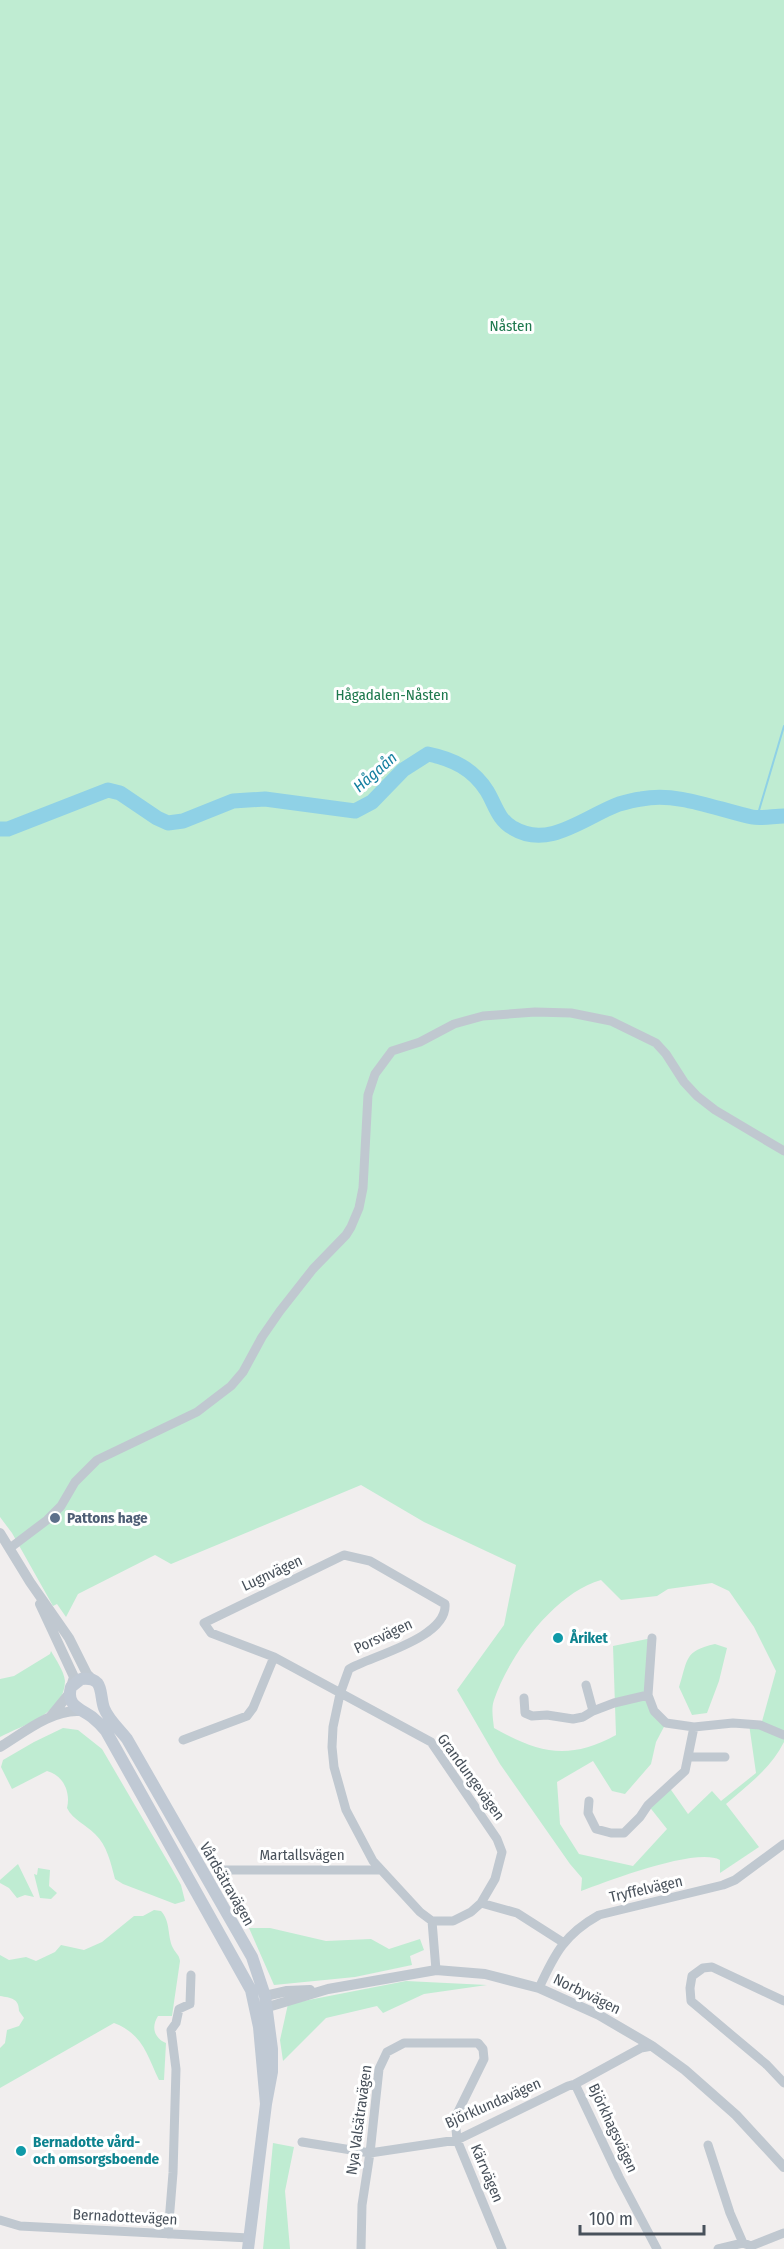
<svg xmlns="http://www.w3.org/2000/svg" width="784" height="2249" font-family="'Fira Sans Condensed',sans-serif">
<rect width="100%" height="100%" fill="#f1eeee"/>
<path fill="#bfecd2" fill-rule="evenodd" d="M0,0H784V1742C771,1768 748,1785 726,1804L759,1847L720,1873V1860C696,1847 609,1881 581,1891L582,1878L570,1864L500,1764L457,1690L504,1625L516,1565L424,1522L361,1485L171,1564L155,1555L78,1594L66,1617L57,1604L53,1606L12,1533L0,1517ZM601,1580L621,1600L657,1596L668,1589L712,1583L729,1591L754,1627L776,1671L761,1725L749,1724L756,1773L721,1801L712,1791L688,1814L669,1787L648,1805L667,1829L633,1866L579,1854L560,1824L557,1782L593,1761L612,1791L625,1794L651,1764L656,1742L666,1723L648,1695L652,1638L613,1646L616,1735C568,1761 539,1753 494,1728C493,1719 491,1708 494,1700C509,1656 554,1593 601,1580Z
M715,1644L727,1648L719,1681L707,1713L692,1715L679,1687C688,1659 684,1651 715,1644Z
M51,1651C56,1660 64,1671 65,1681C65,1713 23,1725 0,1737V1679L14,1676L50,1654Z
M63,1728L78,1730L102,1749L171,1867L181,1885L185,1901L175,1904L123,1884L115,1879C111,1864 107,1845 95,1834C85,1824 73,1820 67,1808C71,1792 63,1775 47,1771L12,1789L1,1767L3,1760L34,1742Z
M18,1864L34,1897L25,1895L17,1898L9,1888L0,1883V1880Z
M38,1868L50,1870L49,1886L57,1893L51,1899L40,1898L34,1874L37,1875Z
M154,1910L161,1911C171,1922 167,1936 173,1948C176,1954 179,1954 180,1961L172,2016H158C151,2027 154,2038 166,2043L164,2080H159C147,2055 143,2034 114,2023L0,2088V2048L5,2043L7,2030L19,2026L24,2018L19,2011C19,1998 11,1998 0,1996V1955L9,1960L26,1957L36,1961L55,1952L61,1945L84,1950L102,1942L134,1916H143Z
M249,1928H270L326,1941L371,1939L389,1949L420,1939L424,1950L410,1956L412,1965L355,1977L274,1985Z
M406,1981L487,1985L424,1994L383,2013L377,2006L326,2018L283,2061L280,2040L288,2004Z
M273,2143L294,2147L285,2191L290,2249H263Z"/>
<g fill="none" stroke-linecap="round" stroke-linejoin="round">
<path stroke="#8fd1e6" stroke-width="2" d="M757,817L784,726"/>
<path stroke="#8fd1e6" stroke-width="15" d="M0,829H8L108,790L120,793L157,818L168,823L183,821L233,801L248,800L265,799L355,811L372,802L403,770L428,754C453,759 473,769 487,791C495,804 498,820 513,828C549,850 586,816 619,804C626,802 634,800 641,799C679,792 715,809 752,817C762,819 774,816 784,816"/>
<path stroke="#c0c8d0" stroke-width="9" d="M10,1548L47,1520L61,1506L75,1482L97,1460L197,1412L231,1386L243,1372L262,1337L280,1311L313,1269L346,1235L351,1227L359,1208L363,1188L368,1095L375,1074L392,1051L420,1042L454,1024L483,1016L535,1012L571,1013L611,1021L656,1043L666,1054L684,1082L697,1096L715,1110L784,1151
M652,1638L648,1695L654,1711L666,1723L694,1727L733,1723L760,1725L784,1735
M586,1685L593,1711L614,1703L648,1695
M524,1698L525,1713L532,1716L547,1715L573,1719L583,1717L593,1711
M183,1740L247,1716L253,1708L274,1657
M689,1757H725
M589,1801L588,1813L596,1829L611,1833H624L640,1817L648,1805L685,1771L694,1727
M223,1870H381
M481,1903L517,1913L564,1943
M432,1921L420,1912L373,1861L346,1810L334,1767L332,1747L333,1727L340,1694L349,1669C371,1656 448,1638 445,1604L370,1561L344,1555L204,1623L211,1633L274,1657L431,1742L497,1839L502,1852L495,1879L481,1903L471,1912L453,1921H432L436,1970
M539,1988C555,1953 565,1934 599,1915L723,1885L735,1880L784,1844
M784,2001L712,1967L703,1968L692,1976L690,1988L691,2001L767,2065L784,2083
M575,2084L619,2177L657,2249
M302,2142L370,2153L457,2140L568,2086L575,2084L641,2048L652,2046
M708,2145L730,2213L743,2243
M0,2220L20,2226L249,2238
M168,2234L173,2173L176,2069L171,2030L176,2023L179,2009L190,2004L191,1975
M361,2249L362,2205L370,2153L379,2069L387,2052L404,2043H478L483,2049L484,2059L455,2118L457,2140L502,2249
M718,2249L743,2243L751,2246L784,2233"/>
<path stroke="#c0c8d0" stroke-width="10" d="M0,1533L30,1582L69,1638L87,1674L93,1680
M40,1604L74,1677L71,1687
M51,1716L69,1694
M0,1747C23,1733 52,1709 80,1711
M265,1996L287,1991L310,1990
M268,2007L328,1989L436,1970L485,1974L539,1988L599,2015L652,2046L685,2070L736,2115L784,2167"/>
<path stroke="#c0c9d4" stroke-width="12" d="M248,2249L266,2104L272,2072V2049L265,1996L252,1957L127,1739C120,1730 108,1719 104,1708C99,1694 105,1676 81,1679L71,1687C66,1705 79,1708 92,1717C97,1721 102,1726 106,1731L251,1990L259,2027L266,2104"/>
</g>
<circle fill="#5c6f8a" stroke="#fff" stroke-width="2" cx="55" cy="1518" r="6"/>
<g fill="#0f9aa8" stroke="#fff" stroke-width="2">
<circle cx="558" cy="1638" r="6"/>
<circle cx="21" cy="2151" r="6"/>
</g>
<g text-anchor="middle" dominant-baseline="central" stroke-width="6" stroke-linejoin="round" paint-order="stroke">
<g font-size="15" fill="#1d784d" stroke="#fff">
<text x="511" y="326">Nåsten</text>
<text x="392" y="695">Hågadalen-Nåsten</text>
</g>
<g font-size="15" font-weight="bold" fill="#4e5e75" stroke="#fff" text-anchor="start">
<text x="67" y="1518">Pattons hage</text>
</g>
<g font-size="15" fill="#48515b" stroke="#fff">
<text transform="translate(272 1573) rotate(-25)">Lugnvägen</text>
<text transform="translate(383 1636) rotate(-25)">Porsvägen</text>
<text transform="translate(471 1777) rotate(54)">Grandungevägen</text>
<text x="302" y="1855">Martallsvägen</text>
<text transform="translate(227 1884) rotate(60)">Vårdsätravägen</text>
<text transform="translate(646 1889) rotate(-13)">Tryffelvägen</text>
<text transform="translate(587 1994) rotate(26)">Norbyvägen</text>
<text transform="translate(493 2103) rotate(-24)">Björklundavägen</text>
<text transform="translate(359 2120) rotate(-82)">Nya Valsätravägen</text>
<text transform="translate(613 2128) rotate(65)">Björkhagsvägen</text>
<text transform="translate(487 2173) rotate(67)">Kärrvägen</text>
<text transform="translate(125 2217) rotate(3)">Bernadottevägen</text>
</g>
<g font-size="15" font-weight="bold" fill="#0d838f" stroke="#fff" text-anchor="start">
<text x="570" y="1638">Åriket</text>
<text x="33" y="2142">Bernadotte vård-<tspan x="33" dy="17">och omsorgsboende</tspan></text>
</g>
<g font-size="16" font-style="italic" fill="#157fa0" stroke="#fff">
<text transform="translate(375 772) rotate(-41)">Hågaån</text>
</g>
</g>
<path d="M580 2225v9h124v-9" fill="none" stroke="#48515b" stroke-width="3"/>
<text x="589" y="2225" font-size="18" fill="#48515b" stroke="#ffffff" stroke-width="4.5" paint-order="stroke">100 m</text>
</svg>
